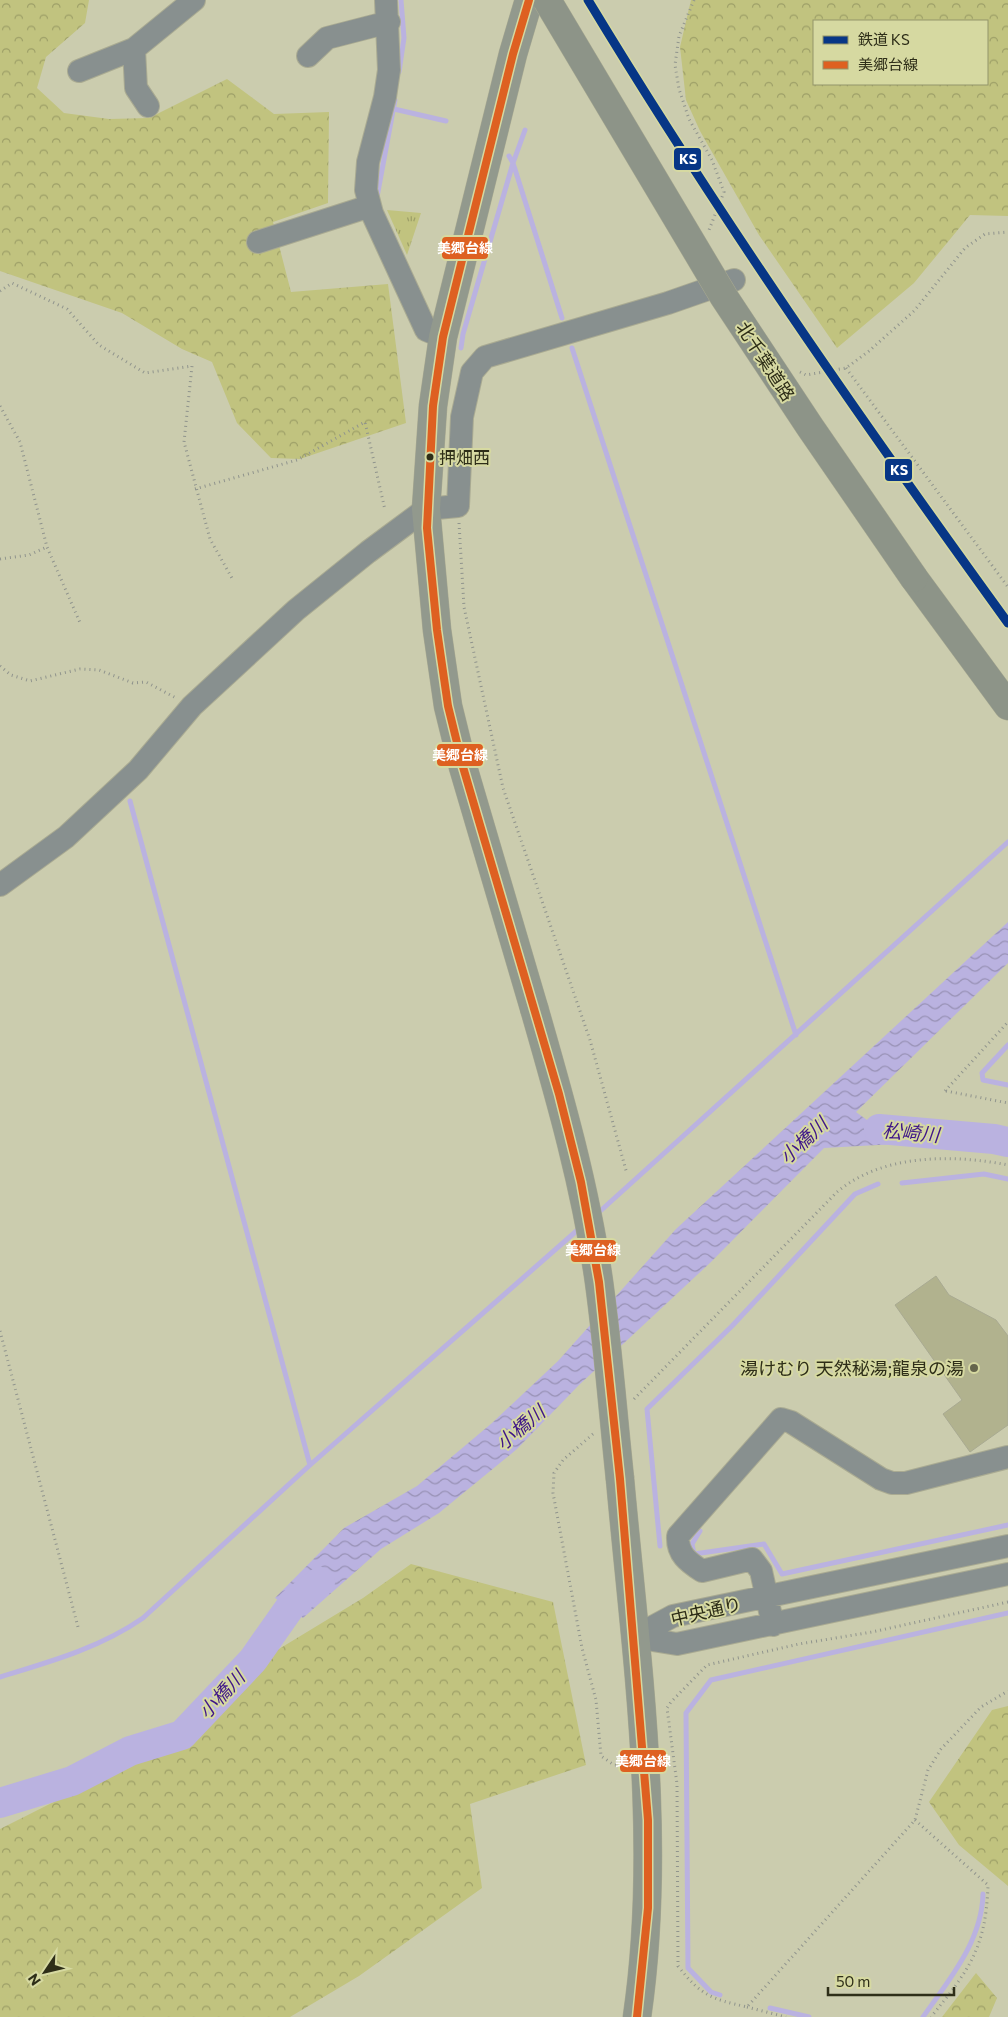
<svg xmlns="http://www.w3.org/2000/svg" width="1008" height="2017" font-family="Commissioner,'Noto Sans JP',sans-serif">
<defs>
<pattern id="grass-tufts" width="24" height="20" patternUnits="userSpaceOnUse" patternTransform="scale(1.25)"><rect width="24" height="20" fill="#c1c37f"/><path d="M3 7l-1-3M5 7V3M7 7l1-3M15 17l-1-3M17 17v-4M19 17l1-3" fill="none" stroke="#9d9f67"/></pattern>
<pattern id="forest-crowns" width="20" height="18" patternUnits="userSpaceOnUse" patternTransform="scale(1.25)"><rect width="20" height="18" fill="#c1c37f"/><path d="M2 6a3 3 0 1 1 6 0M12 15a3 3 0 1 1 6 0" fill="none" stroke="#9d9f67"/></pattern>
<pattern id="water-waves" width="16" height="10" patternUnits="userSpaceOnUse" patternTransform="scale(1.25)"><rect width="16" height="10" fill="#bab2e0"/><path d="M0 5q4-4 8 0t8 0" fill="none" stroke="#9891b5"/></pattern>
</defs>
<rect width="100%" height="100%" fill="#cbccae"/>
<path fill="url(#grass-tufts)" d="M387,210L421,213L407,255Z"/>
<path fill="url(#forest-crowns)" fill-rule="evenodd" d="M0,0H89L85,23L46,57L37,88L64,113L109,119L149,118L227,79L274,114L329,112L328,203L273,222L291,292L388,284L406,423L300,459L271,458L237,423L212,362L182,349L122,313L0,271Z
M691,0H1008V216L970,215L914,283L837,348L759,235L700,131L686,100L680,47ZM814,21H987V84H814Z
M411,1564L553,1602L586,1765L470,1804L482,1888L359,1976L290,2017H0V1829L163,1747L269,1655L363,1598Z
M1008,1706V1886L959,1845L929,1802L992,1710Z
M976,1973L997,1998L989,2017H942Z"/>
<path fill="url(#water-waves)" d="M1008,922V963L856,1112L867,1120H947L896,1144L824,1148L711,1262L579,1385L517,1449L439,1513L381,1549L303,1618L275,1598L344,1528L417,1486L492,1423L558,1361L676,1229Z"/>
<g fill="none" stroke-linecap="round" stroke-linejoin="round">
<path stroke="#bab2e0" stroke-width="5" d="M399,72L404,38L401,0
M394,109L446,121
M509,156L513,163L562,318
M377,197L395,100
M461,348L463,334L513,163L525,130
M572,348L796,1035
M130,801L310,1465
M1008,1045L982,1073L983,1080L1008,1085
M902,1183L984,1174L1008,1179
M597,1214L1008,842
M700,1531L692,1544L694,1554L764,1544L782,1574L1008,1525
M660,1546L647,1409L732,1326L855,1194L878,1184
M0,1677C49,1662 100,1648 143,1618L310,1465L581,1227
M720,1995L711,1992L688,1968L686,1713L711,1680L1008,1613
M770,2008L809,2017
M923,2017C949,1980 982,1941 983,1894"/>
<path stroke="#bab2e0" stroke-width="30" d="M879,1129L994,1139L1008,1142
M0,1803L72,1781L130,1751L182,1735L253,1660L293,1603L320,1582"/>
</g>
<path fill="#b1b28e" stroke="#a9aa92" d="M936,1276L949,1295L996,1320L1008,1336V1425L970,1452L943,1414L962,1400L895,1305Z"/>
<g fill="none" stroke-linecap="round" stroke-linejoin="round">
<defs>
<path id="minor" d="M386,0L389,70L385,97L368,162L366,190L372,213L426,330L443,337
M134,49L136,88L148,106
M308,56L327,38L389,22
M79,71L134,49L194,0
M258,242L370,206
M0,885L66,837L138,770L192,706L296,610L368,552L426,509L458,506L462,417L472,372L485,357L668,303L734,280
M773,1625L761,1571L752,1559L702,1571C688,1562 677,1554 678,1536L781,1419L791,1422L881,1479L892,1483H906L1008,1457
M634,1637L673,1616L1008,1546
M634,1637L677,1644L1008,1574"/>
<path id="major" d="M529,0L513,54L443,337L433,406L426,509L437,630L448,706L463,767L534,1008
M620,1479C636,1657 663,1839 637,2017"/>
<path id="highway" d="M914,578L1008,706"/>
</defs>
<use href="#minor" stroke="#a9aa92" stroke-width="24"/>
<use href="#major" stroke="#a9aa92" stroke-width="29"/>
<use href="#highway" stroke="#a9aa92" stroke-width="29"/>
<path stroke="#90948d" stroke-width="3" stroke-dasharray="1 4" stroke-linecap="butt" d="M694,0L679,36L675,65L679,89L689,119L712,160L724,192L709,230
M0,291L12,283L67,309L99,345L145,373L192,366L184,442L210,539L233,580
M846,368L1008,587
M800,372L806,375L846,368L869,351L914,311L965,248L985,234L1008,232
M0,406L20,442L47,547L81,625
M195,489L297,460L365,422L385,510
M459,523L464,607L503,788L590,1040L627,1174
M0,559L29,555L47,547
M0,666L11,675L30,681L80,669L99,670L133,683L146,682L176,698
M945,1091L1008,1022
M946,1091L1008,1103
M0,1331L78,1627
M634,1399L837,1192C882,1154 952,1154 1008,1165
M593,1434L563,1460L554,1473L553,1493L582,1648L596,1700L601,1756L614,1765H624
M1008,1602L872,1632L799,1644L707,1665L671,1702L667,1708L677,1784L678,1966C701,1996 712,1999 747,2007L915,1820L928,1770L941,1749L981,1707L1008,1691
M915,1820L988,1885C986,1948 969,1970 931,2017
M747,2007L786,2017"/>
<use href="#minor" stroke="#88908f" stroke-width="22"/>
<use href="#major" stroke="#92998d" stroke-width="28"/>
<use href="#highway" stroke="#8d9488" stroke-width="28"/>
<defs>
<path id="major-bridge" d="M534,1008C560,1098 586,1189 599,1282C608,1347 613,1414 620,1479"/>
<path id="highway-bridge" d="M547,0L724,297L810,427L914,578"/>
</defs>
<use href="#major-bridge" stroke="#a9aa92" stroke-width="29" stroke-linecap="butt"/>
<use href="#highway-bridge" stroke="#a9aa92" stroke-width="29" stroke-linecap="butt"/>
<use href="#major-bridge" stroke="#92998d" stroke-width="28"/>
<use href="#highway-bridge" stroke="#8d9488" stroke-width="28"/>
<defs>
<path id="bus-1" d="M529,0L513,54L443,337L433,406L427,528L437,630L448,706L463,767L559,1094L581,1182L599,1282L620,1479L648,1820V1908L637,2017"/>
</defs>
<use href="#bus-1" stroke="#d6d9a1" stroke-width="11"/>
<use href="#bus-1" stroke="#de6021" stroke-width="8"/>
<defs>
<path id="rail-1" d="M588,0C718,215 861,420 1008,623"/>
</defs>
<use href="#rail-1" stroke="#d6d9a1" stroke-width="12"/>
<use href="#rail-1" stroke="#073686" stroke-width="9"/>
</g>
<circle fill="#2e2e18" stroke="#d6d9a1" stroke-width="2" cx="430" cy="457" r="4.5"/>
<circle fill="#65654c" stroke="#d6d9a1" stroke-width="2" cx="974" cy="1368" r="5"/>
<g text-anchor="middle" dominant-baseline="central" stroke-width="4" stroke-linejoin="round" paint-order="stroke">
<g font-size="17" fill="#2e2e18" stroke="#d6d9a1" text-anchor="start">
<text x="439" y="457">押畑西</text>
</g>
<g font-size="18" fill="#2e2e18" stroke="#d6d9a1">
<text transform="translate(766 361) rotate(57)">北千葉道路</text>
<text transform="translate(706 1611) rotate(-13)">中央通り</text>
</g>
<g font-size="18" fill="#2e2e18" stroke="#d6d9a1" text-anchor="end">
<text x="964" y="1368">湯けむり 天然秘湯;龍泉の湯</text>
</g>
<g font-size="19" font-style="italic" fill="#3f1689" stroke="#d6d9a1">
<text transform="translate(911 1132) rotate(5)">松崎川</text>
<text transform="translate(803 1140) rotate(-43)">小橋川</text>
<text transform="translate(520 1427) rotate(-40)">小橋川</text>
<text transform="translate(221 1694) rotate(-47)">小橋川</text>
</g>
</g>
<g stroke="#d6d9a1" stroke-width="2">
<rect x="673" y="147" width="29" height="24" rx="5" fill="#073686"/>
<rect x="441" y="236" width="48" height="24" rx="5" fill="#de6021"/>
<rect x="884" y="458" width="29" height="24" rx="5" fill="#073686"/>
<rect x="436" y="743" width="48" height="24" rx="5" fill="#de6021"/>
<rect x="570" y="1239" width="47" height="24" rx="5" fill="#de6021"/>
<rect x="619" y="1749" width="48" height="24" rx="5" fill="#de6021"/>
</g>
<g font-size="14" text-anchor="middle" font-weight="bold" fill="#fff">
<text x="688" y="164">KS</text>
<text x="465" y="253">美郷台線</text>
<text x="899" y="475">KS</text>
<text x="460" y="760">美郷台線</text>
<text x="593" y="1255">美郷台線</text>
<text x="643" y="1766">美郷台線</text>
</g>
<rect x="813" y="20" width="175" height="65" fill="#d6d9a1" stroke="#93956a"/>
<rect x="823" y="36" width="25" height="8" fill="#073686" stroke="#93956a"/>
<text x="858" y="45" font-size="15" fill="#2e2e18">鉄道 KS</text>
<rect x="823" y="61" width="25" height="8" fill="#de6021" stroke="#93956a"/>
<text x="858" y="70" font-size="15" fill="#2e2e18">美郷台線</text>
<g transform="translate(45 1972) rotate(235)" stroke="#d6d9a1" stroke-width="4" paint-order="stroke">
<path d="M0-4L9 19L0 12L-9 19Z" fill="#2e2e18"/>
<text y="-8" font-size="14" font-weight="bold" text-anchor="middle" fill="#2e2e18">N</text>
</g>
<path d="M828 1987v8h126v-8" fill="none" stroke="#2e2e18" stroke-width="2.5"/>
<text x="836" y="1987" font-size="15" fill="#2e2e18" stroke="#d6d9a1" stroke-width="4" paint-order="stroke">50 m</text>
</svg>
